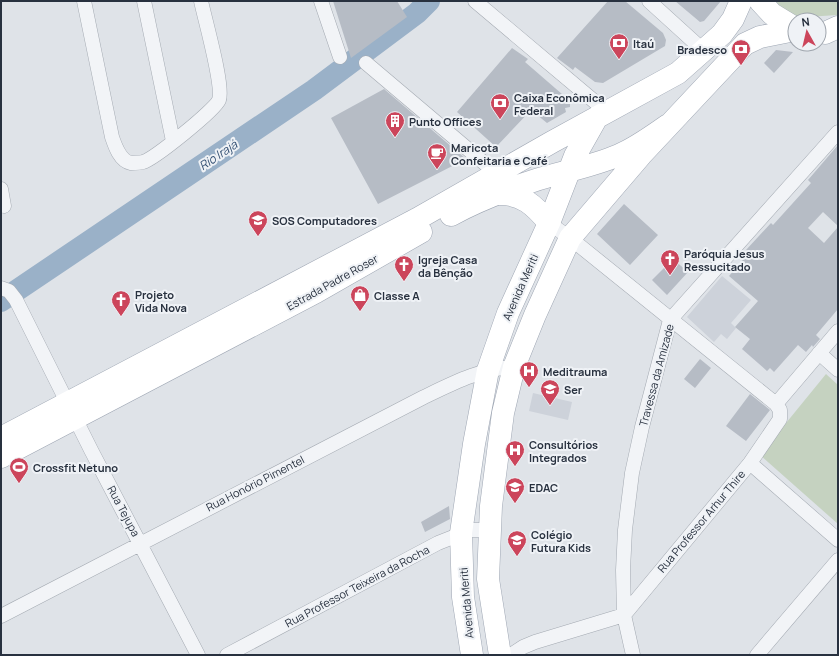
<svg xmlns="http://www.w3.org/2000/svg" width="839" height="656" font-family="Manrope,sans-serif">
<rect width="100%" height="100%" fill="#dfe3e8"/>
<path fill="#cdd2da" d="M722,276L751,300L731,323L736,328L727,339L721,334L714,342L687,317Z
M533,393L572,402L568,420L529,411Z"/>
<path fill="#c5d2c0" d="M770,1H838V15L806,17L794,16Z
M826,374L838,385V524L760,455Z"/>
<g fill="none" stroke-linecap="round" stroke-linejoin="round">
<path stroke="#9ab1c8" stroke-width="22" d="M1,301L314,90L417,13L429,1"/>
</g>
<path fill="#b6bcc5" d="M333,1H397L407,17L351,58Z
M608,1H625L663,33L666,40L665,46L603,83L595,82L575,67L573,70L557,58Z
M675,1H721L704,21L700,22Z
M512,48L528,59L525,62L570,101V107L565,108L566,112L547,123L531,110L496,147L457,112Z
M776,50L793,52L774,73L764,63Z
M384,89L466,159L378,204L331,118Z
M838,145V226L823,212L808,228L824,243L838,227V309L816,335L820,339L813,347L812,345L806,352L798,345L774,372L770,368L767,371L742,349L750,339L735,327L758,301L729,276L749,253L746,250L771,223L773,225L811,183L808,180Z
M624,204L658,235L630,265L597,234Z
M673,259L688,272L667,295L652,280Z
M700,359L711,368L695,388L684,379Z
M750,394L770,410L746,441L726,426Z
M449,506L450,519L425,532L421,522Z"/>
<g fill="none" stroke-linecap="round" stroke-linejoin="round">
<defs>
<path id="street" d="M84,1L112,137C115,146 120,161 131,163C135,163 140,163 143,162C154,159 215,110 219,100C224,86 205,20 201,1
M144,1L173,141
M321,1L340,57
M475,1L607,112
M649,1L704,51
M366,63L496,173
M1,189L4,206
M549,223L570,238L776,404
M1,288L9,291L16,300L91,450L198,655
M819,353L838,370
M750,463L838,540
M1,616L424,397C453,383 482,368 514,367
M227,655L438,543L471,530H490
M511,655L523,647L535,642L624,615L750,463L780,419V410L776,404L838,331
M633,655L624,615L623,570L625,530L632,473L642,427L670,320L838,132
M757,655L838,560"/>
<path id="primary" d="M760,1L772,14L795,28
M819,32L825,33L838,27
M498,194C522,193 535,206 549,223
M451,215C477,201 505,190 533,181C561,172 591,167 619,155C636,148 652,136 668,125
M1,438L417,219L552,142L678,73L722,34L733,19L741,1
M1,457L316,292L421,232
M472,655L463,597L461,533L474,444L488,370L508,313L549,223L575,156L597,117
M500,655L488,579L491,506L503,413L514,367L535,315L570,238L641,155L745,44L760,37L795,30"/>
</defs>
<use href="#street" stroke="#a4aab2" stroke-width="15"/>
<use href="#primary" stroke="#9fa7b4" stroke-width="23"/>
<use href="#street" stroke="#f2f4f7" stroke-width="14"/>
<use href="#primary" stroke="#fff" stroke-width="22"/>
</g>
<defs>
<symbol id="bank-pin" viewBox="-11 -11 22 30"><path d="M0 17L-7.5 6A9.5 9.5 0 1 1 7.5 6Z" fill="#cc455b" stroke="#eff2f6"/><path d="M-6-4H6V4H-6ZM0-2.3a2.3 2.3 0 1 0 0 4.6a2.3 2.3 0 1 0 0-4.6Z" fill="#fff"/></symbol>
<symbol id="building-pin" viewBox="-11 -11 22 30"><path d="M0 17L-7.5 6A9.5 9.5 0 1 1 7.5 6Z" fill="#cc455b" stroke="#eff2f6"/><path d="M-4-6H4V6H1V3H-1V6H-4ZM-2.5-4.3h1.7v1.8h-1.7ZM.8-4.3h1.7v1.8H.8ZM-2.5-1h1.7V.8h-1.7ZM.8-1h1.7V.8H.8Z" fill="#fff"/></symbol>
<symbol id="cafe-pin" viewBox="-11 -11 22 30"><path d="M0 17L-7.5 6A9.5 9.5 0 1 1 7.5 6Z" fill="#cc455b" stroke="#eff2f6"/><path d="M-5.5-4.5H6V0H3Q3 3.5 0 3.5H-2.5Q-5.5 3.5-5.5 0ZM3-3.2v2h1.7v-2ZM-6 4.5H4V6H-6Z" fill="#fff"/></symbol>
<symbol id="school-pin" viewBox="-11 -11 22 30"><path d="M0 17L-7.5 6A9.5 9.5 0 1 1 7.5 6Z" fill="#cc455b" stroke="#eff2f6"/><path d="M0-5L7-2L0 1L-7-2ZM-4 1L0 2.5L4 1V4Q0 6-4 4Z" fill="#fff"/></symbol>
<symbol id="church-pin" viewBox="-11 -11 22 30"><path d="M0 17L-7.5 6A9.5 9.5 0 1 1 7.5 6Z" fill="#cc455b" stroke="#eff2f6"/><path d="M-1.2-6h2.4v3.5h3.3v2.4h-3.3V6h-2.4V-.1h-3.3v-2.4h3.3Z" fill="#fff"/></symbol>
<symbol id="shop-pin" viewBox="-11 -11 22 30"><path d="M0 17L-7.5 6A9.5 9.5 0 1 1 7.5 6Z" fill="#cc455b" stroke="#eff2f6"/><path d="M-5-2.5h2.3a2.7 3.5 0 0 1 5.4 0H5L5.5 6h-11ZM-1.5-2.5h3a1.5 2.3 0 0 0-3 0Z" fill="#fff"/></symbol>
<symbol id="hospital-pin" viewBox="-11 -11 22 30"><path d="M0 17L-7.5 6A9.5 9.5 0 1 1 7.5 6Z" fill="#cc455b" stroke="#eff2f6"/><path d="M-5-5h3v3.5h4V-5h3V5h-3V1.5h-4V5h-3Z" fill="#fff"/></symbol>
<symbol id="stadium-pin" viewBox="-11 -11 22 30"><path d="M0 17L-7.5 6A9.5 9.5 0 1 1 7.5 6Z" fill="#cc455b" stroke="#eff2f6"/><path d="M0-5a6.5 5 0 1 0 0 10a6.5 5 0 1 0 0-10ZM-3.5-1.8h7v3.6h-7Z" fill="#fff"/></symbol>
</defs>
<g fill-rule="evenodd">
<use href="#bank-pin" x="608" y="32" width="22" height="30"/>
<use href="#bank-pin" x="730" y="38" width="22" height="30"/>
<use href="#bank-pin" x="489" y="92" width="22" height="30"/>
<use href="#building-pin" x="384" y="110" width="22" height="30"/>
<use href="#cafe-pin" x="426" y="142" width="22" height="30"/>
<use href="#school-pin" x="247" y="209" width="22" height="30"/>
<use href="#church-pin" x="659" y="248" width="22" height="30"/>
<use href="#church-pin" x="393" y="254" width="22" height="30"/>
<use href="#shop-pin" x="349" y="284" width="22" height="30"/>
<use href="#church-pin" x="110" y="289" width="22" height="30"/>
<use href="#hospital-pin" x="518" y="360" width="22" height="30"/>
<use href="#school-pin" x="539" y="378" width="22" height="30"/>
<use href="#hospital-pin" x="504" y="439" width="22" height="30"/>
<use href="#stadium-pin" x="8" y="456" width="22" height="30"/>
<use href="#school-pin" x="504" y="476" width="22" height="30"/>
<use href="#school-pin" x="506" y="529" width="22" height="30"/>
</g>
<g text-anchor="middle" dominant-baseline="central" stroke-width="4" stroke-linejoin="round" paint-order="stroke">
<g font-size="11" font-weight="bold" fill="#28313f" stroke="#eff2f6" text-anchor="start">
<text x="633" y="43">Itaú</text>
<text x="727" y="49" text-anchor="end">Bradesco</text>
<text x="514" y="97">Caixa Econômica<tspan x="514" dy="13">Federal</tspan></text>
<text x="409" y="121">Punto Offices</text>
<text x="451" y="147">Maricota<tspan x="451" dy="13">Confeitaria e Café</tspan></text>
<text x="272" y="220">SOS Computadores</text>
<text x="684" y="253">Paróquia Jesus<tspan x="684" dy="13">Ressucitado</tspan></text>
<text x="418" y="259">Igreja Casa<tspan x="418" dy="13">da Bênção</tspan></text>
<text x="135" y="294">Projeto<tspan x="135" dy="13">Vida Nova</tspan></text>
<text x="374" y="295">Classe A</text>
<text x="543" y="371">Meditrauma</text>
<text x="564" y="389">Ser</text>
<text x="529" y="444">Consultórios<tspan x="529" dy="13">Integrados</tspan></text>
<text x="33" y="467">Crossfit Netuno</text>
<text x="529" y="487">EDAC</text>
<text x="531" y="534">Colégio<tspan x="531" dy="13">Futura Kids</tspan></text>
</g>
<g font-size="11" fill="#28313f" stroke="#eff2f6">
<text transform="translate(332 282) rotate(-29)">Estrada Padre Roser</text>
<text transform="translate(520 287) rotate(-66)">Avenida Meriti</text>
<text transform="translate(656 375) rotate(-75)">Travessa da Amizade</text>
<text transform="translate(255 483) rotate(-27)">Rua Honório Pimentel</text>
<text transform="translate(124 511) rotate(62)">Rua Tejupa</text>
<text transform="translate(701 521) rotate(-50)">Rua Professor Arhur Thire</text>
<text transform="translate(357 586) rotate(-28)">Rua Professor Teixeira da Rocha</text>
<text transform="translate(466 603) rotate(-95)">Avenida Meriti</text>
</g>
<g font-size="12" font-style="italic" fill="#335073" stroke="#eff2f6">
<text transform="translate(218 155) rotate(-34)">Rio Irajá</text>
</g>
</g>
<rect width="839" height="656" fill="none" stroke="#28313f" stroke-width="4"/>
<g transform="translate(807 32) rotate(352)"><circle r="19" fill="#eff2f6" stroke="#9fa5ad"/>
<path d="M0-3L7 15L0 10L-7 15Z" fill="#cc455b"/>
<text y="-6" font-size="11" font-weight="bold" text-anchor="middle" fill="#28313f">N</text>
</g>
</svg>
